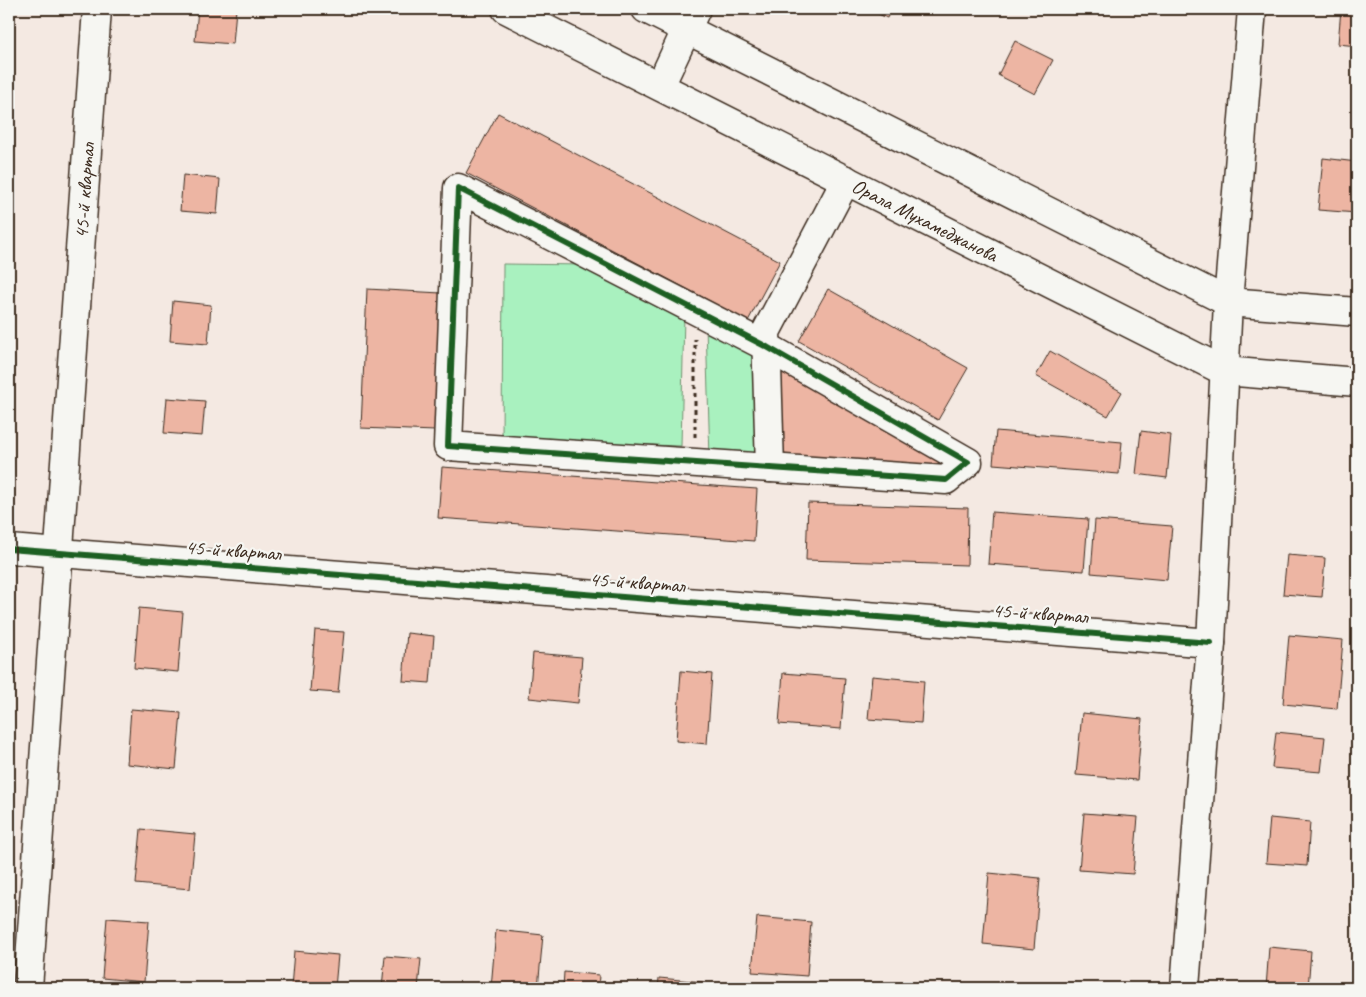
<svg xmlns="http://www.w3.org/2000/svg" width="1366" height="997" font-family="Caveat,sans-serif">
<rect width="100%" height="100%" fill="#f4e9e2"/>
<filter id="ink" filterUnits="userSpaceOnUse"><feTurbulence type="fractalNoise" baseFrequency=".02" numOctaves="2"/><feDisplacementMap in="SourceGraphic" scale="10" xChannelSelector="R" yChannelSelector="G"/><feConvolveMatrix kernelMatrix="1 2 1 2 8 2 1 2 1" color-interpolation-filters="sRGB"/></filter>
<g filter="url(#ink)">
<path fill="#a9f1bf" stroke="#728e6e" d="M503,264L587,265L684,315L681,446L502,440Z
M706,326L754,352L757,457L710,459Z"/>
<path fill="#edb5a3" stroke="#3b2a1e" d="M198,9H236L233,44L195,41Z
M868,9H891L887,18Z
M1341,9H1357V46L1338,44Z
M1015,41L1053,60L1035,94L998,75Z
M498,113L780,261L748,321L466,173Z
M1323,158L1357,162V213L1318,210Z
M183,175L220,179L217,214L180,211Z
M367,289L441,293L435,431L361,428Z
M828,289L968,368L938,420L799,341Z
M173,301L211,305L208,344L170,341Z
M1050,351L1122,392L1108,416L1036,376Z
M772,358L954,464L940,473L779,462Z
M167,398L205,401L202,436L164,433Z
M996,431L1122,442L1119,474L993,464Z
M1141,431L1171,435L1167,478L1136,474Z
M442,467L757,489L754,541L438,518Z
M808,503L968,508L967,565L806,560Z
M992,512L1088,519L1084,571L988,564Z
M1095,520L1172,526L1167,580L1091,573Z
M1287,555L1325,558L1322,597L1283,594Z
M139,608L183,612L178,672L134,668Z
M315,630L344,632L338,693L310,691Z
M407,633L434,636L430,683L403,681Z
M1289,635L1343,640L1337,709L1283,704Z
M533,653L582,657L578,703L529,698Z
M681,671L712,674L707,744L676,741Z
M783,673L845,678L841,729L779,724Z
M872,676L924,681L921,723L868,719Z
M131,709L181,713L176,769L127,764Z
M1082,713L1142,719L1137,780L1076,775Z
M1276,732L1325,737L1321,772L1272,768Z
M1084,813L1138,817L1133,874L1079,870Z
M1270,818L1310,822L1307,866L1266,863Z
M141,829L195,834L190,889L136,884Z
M989,873L1040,878L1034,949L983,944Z
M757,917L811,922L807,976L752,972Z
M107,918L149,921L144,982L102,978Z
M496,930L543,935L538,988H491Z
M1269,947L1311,951L1308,988H1266Z
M294,951L338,955L335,988H291Z
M385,956L421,959L418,988H382Z
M564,972L599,975L598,988H563Z
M659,978L703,982V988H658Z"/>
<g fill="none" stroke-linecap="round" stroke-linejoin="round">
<defs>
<g id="minor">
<path id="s1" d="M506,9L1224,371L1357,382"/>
<path d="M646,9L1228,302L1357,312"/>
<path d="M660,86L696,9"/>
<path d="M458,188L767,347L968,462L946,480L448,446Z"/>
<path d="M770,468L766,332L846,180"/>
<path d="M9,549L1211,643"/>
<path id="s2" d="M28,988L97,9"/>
<path d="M1185,988L1211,643L1228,302L1252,9"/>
</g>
</defs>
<use href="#minor" stroke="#3b2a1e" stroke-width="31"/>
<path stroke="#3b2a1e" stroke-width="3" stroke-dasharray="4 4" stroke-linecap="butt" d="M695,437V339"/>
<use href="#minor" stroke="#f6f6f2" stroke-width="28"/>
<defs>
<path id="cycleway" d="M458,188L767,347L968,462L946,480L448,446Z
M9,549L1211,643"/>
</defs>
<use href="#cycleway" stroke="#f6f6f2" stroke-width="9"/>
<use href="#cycleway" stroke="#1b5e20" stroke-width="6"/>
</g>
</g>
<g text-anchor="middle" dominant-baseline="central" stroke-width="4.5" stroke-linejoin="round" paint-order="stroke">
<g font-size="21" fill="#3b2a1e" stroke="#f6f6f2">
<text stroke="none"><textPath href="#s2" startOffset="799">45-й квартал</textPath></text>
<text stroke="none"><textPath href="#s1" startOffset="469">Орала Мухамеджанова</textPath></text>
<text transform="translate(233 550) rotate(4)">45-й квартал</text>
<text transform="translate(637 582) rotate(4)">45-й квартал</text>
<text transform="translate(1040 613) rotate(4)">45-й квартал</text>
</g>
</g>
<rect width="1366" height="997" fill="none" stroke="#f6f6f2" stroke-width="30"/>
<rect x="15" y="15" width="1336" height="967" fill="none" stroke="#3b2a1e" stroke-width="2" filter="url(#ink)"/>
</svg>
